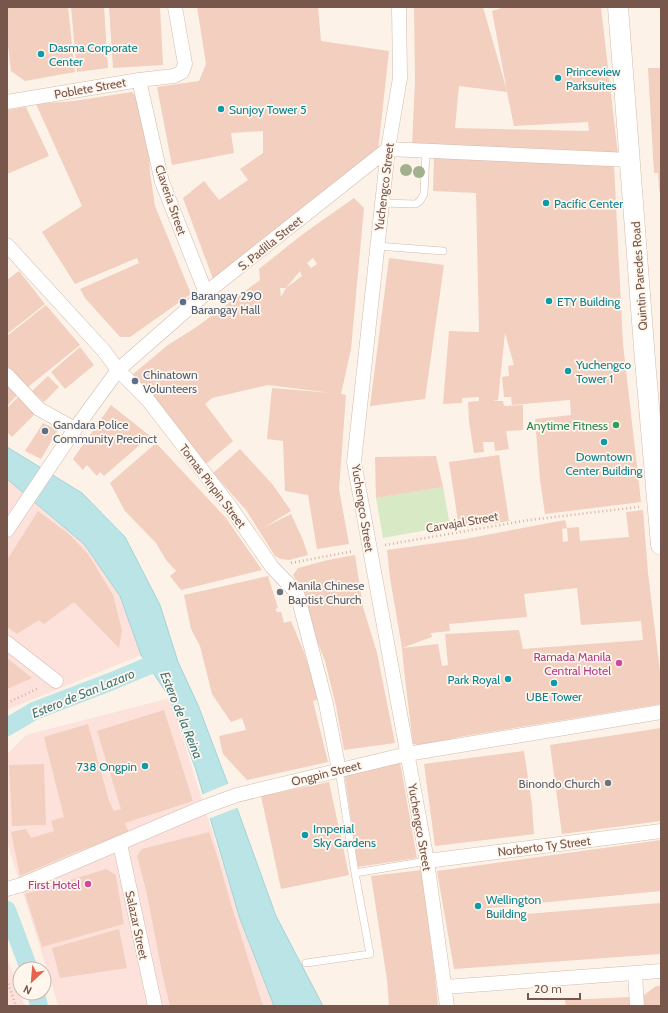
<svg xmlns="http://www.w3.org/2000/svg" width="668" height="1013" font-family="Cabin,sans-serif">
<rect width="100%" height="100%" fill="#fcf2e7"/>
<path fill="#fde2db" d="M7,479L84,544L120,596L141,655L7,710Z
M170,698L240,919L274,1006H58L56,998L7,842V754L26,735Z
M7,957L20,993L25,1006H7Z"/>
<path fill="#d8eac5" d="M443,487L450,526L383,538L376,498Z"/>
<path fill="#bbe4e6" stroke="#a2d4d8" d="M7,447L82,493L125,537L160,605L178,662L198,705L238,811L276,916L323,1006H274L240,919L196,770L170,698L141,655L120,596L84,544L7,479Z"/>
<path fill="#fcf2e7" d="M230,783L239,807L208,819L201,795Z"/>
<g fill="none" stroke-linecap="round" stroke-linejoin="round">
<path stroke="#bbe4e6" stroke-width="18" d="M7,727L34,711L110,682L160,661
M7,910L29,969
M36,993L39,1006"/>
</g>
<path fill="#f2cfbf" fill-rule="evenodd" d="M7,7H68L75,72L25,81L11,71L7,37Z
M71,7H104L108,68L77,72Z
M109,7H160L163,65L113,68Z
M197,7H318L321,41L389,51L378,151L286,221L213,279L183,198L204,181L219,200L248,180L240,169L263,153V131L231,133L234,153L172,165L157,87L199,81L206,64Z
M414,7H483L507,91L492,11L505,7H601L618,155L412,147L415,81ZM459,86L507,92L514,126L588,122L589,131L455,128Z
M648,68H661V199L659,189L658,173H654Z
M132,92L142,104L148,134L150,173L155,206L191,294L130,337H120L85,298L80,289L139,263L137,258L75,284L42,232L82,206L36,104L74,101Z
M26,107L49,156L7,174V110Z
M434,158L614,165L623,344L641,502L545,514L540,480L535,419L571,415L570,400L512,405L511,397H504L502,377L509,376L508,366L514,365L505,333L498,400L492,401H503L504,406L523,405V430L506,431L509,449L495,451L494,442H483L484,452L474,453L469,421L468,402L479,401V397L462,398V403L443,404L449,331L479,332L476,193L433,191Z
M354,198L364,208L351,349L341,394L346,395L339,489L349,544L317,549L308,495L285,491L283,441L267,439L272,388L332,393L268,385L212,398L205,404L233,441L206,464L132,375L168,345L195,328L260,280L259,269L303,234ZM313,258L317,264L311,268L307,263ZM300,271L302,276L286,288L281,297L280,288H286Z
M389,258L444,265L425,399L370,406Z
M19,271L45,304L7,334V280Z
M46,305L80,345L28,387L7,366V336Z
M80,347L94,365L65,389L51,372Z
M48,376L59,387L44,402L32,391Z
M7,385L17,395L7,406Z
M18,397L35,414L12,437L7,432V408Z
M111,405L150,436L104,476L100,472L97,476L87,465L83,470L73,459Z
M43,423L58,430L41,459L25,451Z
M156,443L226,518L262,570L181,590L170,576L176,571L166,560L156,543L125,511L110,483Z
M240,449L273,485L291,511L263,528L291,514L303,540L308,555L289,560L281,559L275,556L246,510L213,473Z
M499,455L509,521L459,528L449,462Z
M436,456L443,487L376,498L375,457Z
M643,510L648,573L661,680V704L459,737L417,748L416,744H413L404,670L402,648L390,578L387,550L465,539L565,520L567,528L562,529L563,542L568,541L567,528L579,527L580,541L629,537L626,512ZM577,588L581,625L641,621L643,640L523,649L519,630L445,634L448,665L442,666L438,644L402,648L432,637L431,633L450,631L449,624L527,617L524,594Z
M38,511L70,535L88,554L113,595L122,630L119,648L74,602L44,624L39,620L17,634L7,627V560Z
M355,555L363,607L377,653L395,743L344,750L336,706L325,661L315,636L304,594L293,575L298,568L328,560Z
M268,576L278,608L275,609L277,612H281L284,623L291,621L304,652L319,699L313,701L328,762L247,780L223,754L219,736L246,730L242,718L231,722L212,694L200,646L191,629L184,595Z
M7,658L32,678L7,689Z
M164,710L193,801L125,823L129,833L76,852L20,876L11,832L26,829L31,838L54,831L51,821L64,817L44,737L88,724L109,801L114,811L121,809L97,731Z
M661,728V821L562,834L550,745Z
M524,751L532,805L534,834L435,846L424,764Z
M400,762L417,858L358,867L344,772Z
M44,764L46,825L12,826L9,765Z
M329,782L349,875L281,889L261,796Z
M209,832L219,862L231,904L263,1006H170L163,977L146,890L137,856L142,849Z
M661,840V891L489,908L490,917L661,903V954L454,969L437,871Z
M106,869L116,875L124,924L42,947L25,894Z
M422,870L435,976L438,1006H389L387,980L371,876Z
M119,929L127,968L60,978L52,948Z
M656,986H661V1006H644V995Z
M631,997V1006H566L565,1000Z"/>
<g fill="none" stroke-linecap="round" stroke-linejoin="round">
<defs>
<path id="lane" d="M382,203L416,204L420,201L424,194L426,151
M377,246L443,251
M339,770L355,873L427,861
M306,963L370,954L355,873"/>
<path id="street" d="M399,7L400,78L388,149L354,462L427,861L447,1006
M139,80L162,182L206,293
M7,102L139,80L174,76L182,72L185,64L175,7
M7,245L104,351L118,370L148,400L229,505L272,567L297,593L326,704L339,770
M7,375L39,409L75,429
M7,530L75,429L118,370L206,293L388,149L630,160
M7,643L56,681
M120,844L155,1006
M427,861L661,831
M7,889L21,885L204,807L237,795L407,754L661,712
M635,973L637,1006
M445,987L661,971"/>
<path id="secondary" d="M618,7L645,360L661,545"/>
</defs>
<use href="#lane" stroke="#d1bbaf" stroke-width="8"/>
<use href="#street" stroke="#d1bbaf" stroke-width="15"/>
<use href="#secondary" stroke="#d4bbad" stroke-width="21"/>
<path stroke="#d7b2a2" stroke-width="2.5" stroke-dasharray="1 3" stroke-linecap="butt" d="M385,545L529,520L639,507
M291,563L354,551
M7,703L39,688
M7,980L16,1006"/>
<use href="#lane" stroke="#fff" stroke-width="7"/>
<use href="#street" stroke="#fff" stroke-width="14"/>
<use href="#secondary" stroke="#fff" stroke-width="20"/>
</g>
<g fill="#a2b18d">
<circle cx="406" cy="170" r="6"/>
<circle cx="419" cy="172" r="6"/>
</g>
<g fill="#0f9aa8" stroke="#fff7ee" stroke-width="1.5">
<circle cx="41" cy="54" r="4"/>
<circle cx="558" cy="78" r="4"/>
<circle cx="221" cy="109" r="4"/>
<circle cx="546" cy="203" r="4"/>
<circle cx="549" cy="301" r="4"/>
<circle cx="568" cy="371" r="4"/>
<circle cx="604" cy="442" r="4"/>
<circle cx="508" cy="679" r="4"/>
<circle cx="554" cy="683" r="4"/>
<circle cx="145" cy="766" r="4"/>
<circle cx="305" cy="835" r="4"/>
<circle cx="478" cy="906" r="4"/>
</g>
<g fill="#5c6f8a" stroke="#fff7ee" stroke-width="1.5">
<circle cx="183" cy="302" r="4"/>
<circle cx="135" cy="381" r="4"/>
<circle cx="45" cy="431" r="4"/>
</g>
<circle fill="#2e9e5b" stroke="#fff7ee" stroke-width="1.5" cx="616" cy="425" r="4"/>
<g fill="#6b7280" stroke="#fff7ee" stroke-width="1.5">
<circle cx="280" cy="592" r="4"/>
<circle cx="608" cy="783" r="4"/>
</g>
<g fill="#d1479c" stroke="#fff7ee" stroke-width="1.5">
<circle cx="619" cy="663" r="4"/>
<circle cx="88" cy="884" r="4"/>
</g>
<g text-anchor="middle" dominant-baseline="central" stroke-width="3.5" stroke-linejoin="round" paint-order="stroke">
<g font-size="12" fill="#0d838f" stroke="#fff7ee" text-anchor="start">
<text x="49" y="47">Dasma Corporate<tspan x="49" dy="14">Center</tspan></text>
<text x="566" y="71">Princeview<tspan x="566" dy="14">Parksuites</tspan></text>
<text x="229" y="109">Sunjoy Tower 5</text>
<text x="554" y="203">Pacific Center</text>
<text x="557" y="301">ETY Building</text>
<text x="576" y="364">Yuchengco<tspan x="576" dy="14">Tower 1</tspan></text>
<text x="604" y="456" text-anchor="middle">Downtown<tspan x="604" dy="14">Center Building</tspan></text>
<text x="500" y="679" text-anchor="end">Park Royal</text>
<text x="554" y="696" text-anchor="middle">UBE Tower</text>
<text x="137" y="766" text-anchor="end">738 Ongpin</text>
<text x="313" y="828">Imperial<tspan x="313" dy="14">Sky Gardens</tspan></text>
<text x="486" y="899">Wellington<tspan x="486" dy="14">Building</tspan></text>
</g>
<g font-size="12" fill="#77574b" stroke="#fff7ee">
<text transform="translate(90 88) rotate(-10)">Poblete Street</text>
<text transform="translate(384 187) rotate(-83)">Yuchengco Street</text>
<text transform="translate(171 200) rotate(71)">Claveria Street</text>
<text transform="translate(270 243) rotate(-39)">S. Padilla Street</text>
<text transform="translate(639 276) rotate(-94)">Quintin Paredes Road</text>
<text transform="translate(213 486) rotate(53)">Tomas Pinpin Street</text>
<text transform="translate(363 508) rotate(81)">Yuchengco Street</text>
<text transform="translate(462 522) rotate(-10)">Carvajal Street</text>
<text transform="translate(326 773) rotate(-14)">Ongpin Street</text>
<text transform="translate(420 827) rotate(80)">Yuchengco Street</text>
<text transform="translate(544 846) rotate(-7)">Norberto Ty Street</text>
<text transform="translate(137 925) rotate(78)">Salazar Street</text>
</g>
<g font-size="12" fill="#4e5e75" stroke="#fff7ee" text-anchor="start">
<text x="191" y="295">Barangay 290<tspan x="191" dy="14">Barangay Hall</tspan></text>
<text x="143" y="374">Chinatown<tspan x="143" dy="14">Volunteers</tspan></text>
<text x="53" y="424">Gandara Police<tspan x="53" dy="14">Community Precinct</tspan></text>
</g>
<g font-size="12" fill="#27864d" stroke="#fff7ee" text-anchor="end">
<text x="608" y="425">Anytime Fitness</text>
</g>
<g font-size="12" fill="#5b616d" stroke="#fff7ee" text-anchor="start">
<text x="288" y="585">Manila Chinese<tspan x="288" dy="14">Baptist Church</tspan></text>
<text x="600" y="783" text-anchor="end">Binondo Church</text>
</g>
<g font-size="12" fill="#b23c85" stroke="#fff7ee" text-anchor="end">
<text x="611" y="656">Ramada Manila<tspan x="611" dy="14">Central Hotel</tspan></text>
<text x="80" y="884">First Hotel</text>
</g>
<g font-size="13" font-style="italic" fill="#3f777c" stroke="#fff7ee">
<text transform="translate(83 693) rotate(-22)">Estero de San Lazaro</text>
<text transform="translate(182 715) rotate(68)">Estero de la Reina</text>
</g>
</g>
<rect width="668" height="1013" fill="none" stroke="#77574b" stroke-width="16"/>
<g transform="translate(32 981) rotate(206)"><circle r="19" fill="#fff7ee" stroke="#c9b7ad"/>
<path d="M0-3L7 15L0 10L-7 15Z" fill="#e6624d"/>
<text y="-6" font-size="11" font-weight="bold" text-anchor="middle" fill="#77574b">N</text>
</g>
<path d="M528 993v6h52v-6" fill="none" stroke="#77574b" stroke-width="2"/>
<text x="534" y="993" font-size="12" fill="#77574b" stroke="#fff7ee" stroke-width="3" paint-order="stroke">20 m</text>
</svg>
